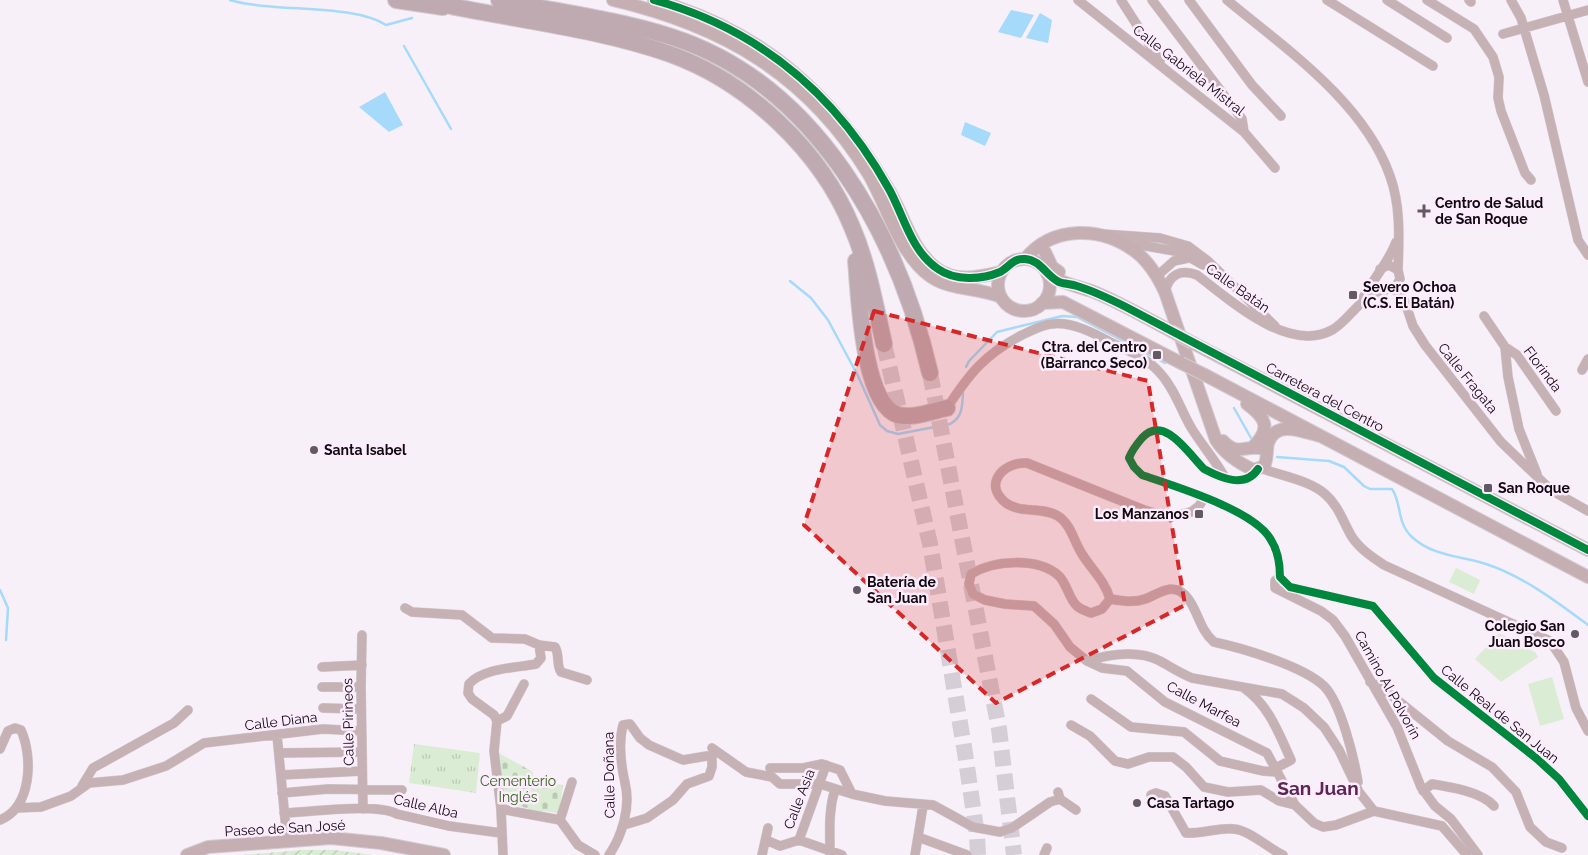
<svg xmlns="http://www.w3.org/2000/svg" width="1588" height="855" font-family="Raleway,sans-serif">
<defs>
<pattern id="grass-tufts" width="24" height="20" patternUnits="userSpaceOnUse" patternTransform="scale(1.25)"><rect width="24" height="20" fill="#daecd3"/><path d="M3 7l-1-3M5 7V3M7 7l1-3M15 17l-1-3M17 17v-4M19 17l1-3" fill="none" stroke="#bac9b4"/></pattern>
<pattern id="cemetery-stones" width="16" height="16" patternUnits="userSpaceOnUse" patternTransform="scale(1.25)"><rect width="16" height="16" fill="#daecd3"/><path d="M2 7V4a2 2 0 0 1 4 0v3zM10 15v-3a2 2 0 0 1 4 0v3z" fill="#bac9b4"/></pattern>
<pattern id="garden-furrows" width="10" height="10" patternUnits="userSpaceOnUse" patternTransform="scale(1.25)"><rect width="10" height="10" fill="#daecd3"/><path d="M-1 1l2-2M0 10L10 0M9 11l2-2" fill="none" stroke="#bac9b4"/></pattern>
</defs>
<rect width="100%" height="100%" fill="#f8f0f8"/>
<path fill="url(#grass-tufts)" d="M414,744L480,753L476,793L409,783Z"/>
<path fill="url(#cemetery-stones)" d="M499,753L533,772L532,780L563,785L559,813L543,811L542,814L528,812V808L503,804Z"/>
<path fill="url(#garden-furrows)" d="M303,850H335L372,855H241Z"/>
<path fill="#daecd3" d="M1456,568L1480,580L1474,594L1449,582Z
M1499,633L1535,652L1538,657L1501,682L1475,659Z
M1552,677L1564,719L1540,726L1528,684Z"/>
<path fill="#a5dafa" d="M1011,10L1034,15L1021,38L998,32Z
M1040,13L1052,20L1048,43L1026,38Z
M385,92L403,125L389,132L359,107Z
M965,122L991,133L985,146L961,135Z"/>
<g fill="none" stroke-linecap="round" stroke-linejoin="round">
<path stroke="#a5dafa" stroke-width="2.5" d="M230,0C273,13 351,3 386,25L412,18
M404,46L451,129
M790,281L811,298L828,320L858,376L880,425L887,431L898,434L950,424C963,417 962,406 963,393
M966,367L969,361L997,332L1062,316L1077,317L1165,363
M1234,408L1251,438
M1277,457L1329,461L1344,467L1364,486L1370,489H1392C1402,503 1396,522 1412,537C1432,556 1461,556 1486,564C1523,576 1557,602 1588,625
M0,590L8,608L6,640"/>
<path stroke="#d6ced6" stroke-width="16" stroke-dasharray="16 8" stroke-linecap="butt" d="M884,344L930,544L965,753L977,835L978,855
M930,373L999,729L1014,855"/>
<defs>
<path id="street" d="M1078,0L1244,132L1275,168
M1121,0L1160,61
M1152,0L1242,119L1244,132
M1189,0L1252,85L1281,116
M1227,0C1285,48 1364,102 1390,176C1401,206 1399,239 1398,270
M1327,0L1433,66
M1387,0L1447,38
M1427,0L1474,29L1493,57L1499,77L1498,98L1501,111L1525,173L1531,180
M1469,0L1471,2
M1511,0L1521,18L1544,95L1578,240L1588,255
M1563,0L1588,82
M1503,34L1588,10
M1103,234L1160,238L1188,246L1208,261L1275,326
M1123,242L1180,252L1203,265
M1157,276L1174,261L1193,257
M1393,289L1397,291L1405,302L1413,326L1425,345L1501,442L1551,490L1588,511
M1165,292C1169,274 1181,269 1197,275C1229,299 1288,354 1332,330C1348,321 1357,302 1375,293C1382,289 1390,290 1396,286L1400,279L1398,270L1389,265L1380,269
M1361,302C1371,281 1388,264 1396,242
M1484,316L1505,347L1508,377L1519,429L1537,474
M1505,347L1517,355L1556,411
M1582,370L1588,359
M947,408C969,374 985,354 1022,335C1031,331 1041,325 1051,324C1071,321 1094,333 1112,343C1129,351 1147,358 1160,373C1175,389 1181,411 1192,429C1202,445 1215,460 1224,476
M1261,468C1281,476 1309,480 1325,494C1339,506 1343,522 1352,537C1360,549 1372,557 1384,565L1550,641L1564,662L1576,708L1588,731
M1258,469C1245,489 1221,478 1204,469C1188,453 1164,414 1142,438C1136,445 1132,450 1129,458L1134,467L1142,475C1174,486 1255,510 1271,540C1278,551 1280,564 1280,577L1290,587L1373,606L1434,678L1536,758L1559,779L1588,816
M1280,577L1275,581V588L1321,611L1333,620L1345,636L1397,727L1421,787L1435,806L1451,819L1478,855
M1110,599L1102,609L1091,613C1086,611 1080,609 1077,606C1069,599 1067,584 1059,576C1038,557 994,560 971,574L969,584L973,594L985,600L1005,604L1034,606L1054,624L1070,647L1087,661L1102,668L1127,671L1165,702L1267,753L1295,805L1314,823L1323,827L1336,825L1374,811
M1110,599C1105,581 1092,570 1082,554C1074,542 1071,524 1058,516C1042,506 1021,514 1006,503C983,485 1002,462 1027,463L1144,510L1169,517L1191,512L1199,506L1205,497
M1110,599C1122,601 1134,603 1145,599C1159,594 1172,582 1185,595C1198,608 1198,628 1214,642C1242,648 1303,666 1324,686C1341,703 1354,758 1358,782
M405,608L412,612L462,615L492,638L525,639L539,645L541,658L536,664C515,668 483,668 469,684L468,693L472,699L494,715L497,721L494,751L501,809L503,855
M362,635L361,687L363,809
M539,645L555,647C560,655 556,665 561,672L587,680
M1087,661C1110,654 1138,650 1160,661C1171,667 1180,673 1192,678L1282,694L1304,708L1324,727L1339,750L1359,792L1374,811L1442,826L1467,855
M322,667L362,665
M1370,682L1381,687L1448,741L1492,767L1516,792L1530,827L1546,842L1562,848
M322,687H361
M1244,688C1269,705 1279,734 1291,760L1276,768
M1091,699L1131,727L1184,732L1220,761L1263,771L1277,772
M323,708L361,709
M497,721L507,716L524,684
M1071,725L1090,736L1115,761L1128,764L1149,757H1173L1186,767L1204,787L1228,792L1261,790L1279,801L1295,805
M277,735L287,840
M712,748L746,772L772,777L780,784H820L852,794
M0,749L8,731L15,728L21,730C33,757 32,807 0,820
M279,753L362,752
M770,768H803L822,764L840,770L852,794L885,801L933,805L973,827L1000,832L1012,828L1050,802L1060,799
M281,775L362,771
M82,786L93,768L174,723L188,710
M1423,791L1432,784C1451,787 1482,792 1494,806
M1058,792L1060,799L1076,810
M282,793L328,789L402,790
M1151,795L1156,793L1165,796L1186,833C1203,834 1219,827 1234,829C1249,830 1268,848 1283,855
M16,808L41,807L71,796L89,783L123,780L166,766L204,743L323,729L361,731
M501,809L560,820L578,845L595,855
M284,813C310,812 377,803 397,814L449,826L501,833
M560,820L572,782
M918,837L967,855
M766,840L780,846L799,840L826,765
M799,840L842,855
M609,855C622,836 631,807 625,783C621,765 618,744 623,725L630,724L640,738L649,745L683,760L707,756L712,757V767L709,776L687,784L673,800L647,818L624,825
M762,855L768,828
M830,855C830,832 828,812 835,789
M915,855L923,806
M1044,855L1047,848"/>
<path id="secondary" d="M613,0C723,26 807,74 868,173C887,205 900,255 930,276C951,291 978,287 1001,297
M654,0C761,30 831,92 887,187C904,214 910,248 936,268C956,283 979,277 1001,272
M1045,252L1052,267L1059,272
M1025,259C1053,225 1102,226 1136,252C1149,262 1158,277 1165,292L1216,440C1225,454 1238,463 1254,470L1264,466C1268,459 1266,451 1268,443C1276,419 1303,432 1320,436
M998 285a26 26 0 1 1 52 0a26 26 0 1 1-52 0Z
M1047,274C1062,284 1078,286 1094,292C1121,303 1146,318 1171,331
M1042,303L1063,302L1181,363
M1193,343L1588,550
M1205,375L1588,577
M1247,404C1267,419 1271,428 1253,447
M1223,441C1237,456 1244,446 1259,448
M187,855L208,847L331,838L381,843L444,855"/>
<path id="highway" d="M396,0L443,7
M431,0L455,7C525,21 602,30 670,54C748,82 821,151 852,227C868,264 875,304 884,344
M499,0C557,12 616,19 672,37C817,84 898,235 930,373
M856,261C859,293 862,404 898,415C913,419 932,411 947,408"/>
</defs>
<use href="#street" stroke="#d2ccd2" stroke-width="10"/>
<use href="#secondary" stroke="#d2ccd2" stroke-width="14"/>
<use href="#highway" stroke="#d2ccd2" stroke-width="18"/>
<use href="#street" stroke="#c6b1b5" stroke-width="9"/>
<use href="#secondary" stroke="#c5afb3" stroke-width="12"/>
<use href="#highway" stroke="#bfaab1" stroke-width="16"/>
<defs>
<path id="secondary-bridge" d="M1171,331L1193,343
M1181,363L1205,375"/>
</defs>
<use href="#secondary-bridge" stroke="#d2ccd2" stroke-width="14" stroke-linecap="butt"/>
<use href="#secondary-bridge" stroke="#c5afb3" stroke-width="12"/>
<defs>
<path id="cycleway" d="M654,0C759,29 836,94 889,189C904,216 911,251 938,269C955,281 981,280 1000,272C1009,268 1012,258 1025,259C1041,260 1046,276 1059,282C1064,284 1071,284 1077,286C1094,291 1110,299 1126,307L1588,550
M1258,469C1245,489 1221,478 1204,469C1188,453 1164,414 1142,438C1136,445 1132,450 1129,458L1134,467L1142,475C1174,486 1255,510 1271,540C1278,551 1280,564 1280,577L1290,587L1373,606L1434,678L1536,758L1559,779L1588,816"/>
</defs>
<use href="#cycleway" stroke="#fcecfc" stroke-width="11"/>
<use href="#cycleway" stroke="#00873e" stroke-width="8"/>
</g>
<path fill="#d62828" fill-opacity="0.2" stroke="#d62828" stroke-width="4" stroke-dasharray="10 6" stroke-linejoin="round" d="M874,311L1148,381L1185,605L996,703L804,525Z"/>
<g fill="#625a62" stroke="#fcecfc" stroke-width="2">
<path d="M1421.5 203.5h5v5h5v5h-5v5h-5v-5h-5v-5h5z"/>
<rect x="1348" y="290" width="10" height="10" rx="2.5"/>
<rect x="1152" y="350" width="10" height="10" rx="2.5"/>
<circle cx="314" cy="450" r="5"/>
<rect x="1483" y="483" width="10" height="10" rx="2.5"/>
<rect x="1194" y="509" width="10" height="10" rx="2.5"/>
<circle cx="857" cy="590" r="5"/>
<circle cx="1575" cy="634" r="5"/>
<circle cx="1137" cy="803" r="5"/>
</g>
<g text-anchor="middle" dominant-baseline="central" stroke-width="5" stroke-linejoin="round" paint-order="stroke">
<g font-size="14" fill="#120a12" stroke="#fcecfc">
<text transform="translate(1189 70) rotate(38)">Calle Gabriela Mistral</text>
<text transform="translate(1238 288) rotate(35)">Calle Batán</text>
<text transform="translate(1543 369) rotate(53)">Florinda</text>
<text transform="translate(1468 378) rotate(51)">Calle Fragata</text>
<text transform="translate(1325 397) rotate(28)">Carretera del Centro</text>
<text transform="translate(1388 685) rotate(61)">Camino Al Polvorín</text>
<text transform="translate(1204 704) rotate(28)">Calle Marfea</text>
<text transform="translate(1500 714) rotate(39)">Calle Real de San Juan</text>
<text transform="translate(281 721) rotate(-7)">Calle Diana</text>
<text transform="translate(348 722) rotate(-91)">Calle Pirineos</text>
<text transform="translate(609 775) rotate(-91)">Calle Doñana</text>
<text transform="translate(799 799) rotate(-69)">Calle Asia</text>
<text transform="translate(426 806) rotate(13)">Calle Alba</text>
<text transform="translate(285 828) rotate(-3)">Paseo de San José</text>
</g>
<g font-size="14" font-weight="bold" fill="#120a12" stroke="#fcecfc" text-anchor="start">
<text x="1435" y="203">Centro de Salud<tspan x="1435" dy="16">de San Roque</tspan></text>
<text x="1363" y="287">Severo Ochoa<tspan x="1363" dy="16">(C.S. El Batán)</tspan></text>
<text x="1147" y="347" text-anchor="end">Ctra. del Centro<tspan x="1147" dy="16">(Barranco Seco)</tspan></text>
<text x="324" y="450">Santa Isabel</text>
<text x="1498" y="488">San Roque</text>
<text x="1189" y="514" text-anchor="end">Los Manzanos</text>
<text x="867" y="582">Batería de<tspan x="867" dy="16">San Juan</tspan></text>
<text x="1565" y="626" text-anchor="end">Colegio San<tspan x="1565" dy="16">Juan Bosco</tspan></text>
<text x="1147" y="803">Casa Tartago</text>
</g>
<g font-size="14" fill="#2f661a" stroke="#fcecfc">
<text x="518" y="781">Cementerio<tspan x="518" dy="16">Inglés</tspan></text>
</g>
<g font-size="19" font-weight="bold" fill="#5c2653" stroke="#fcecfc">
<text x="1318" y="788">San Juan</text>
</g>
</g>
</svg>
